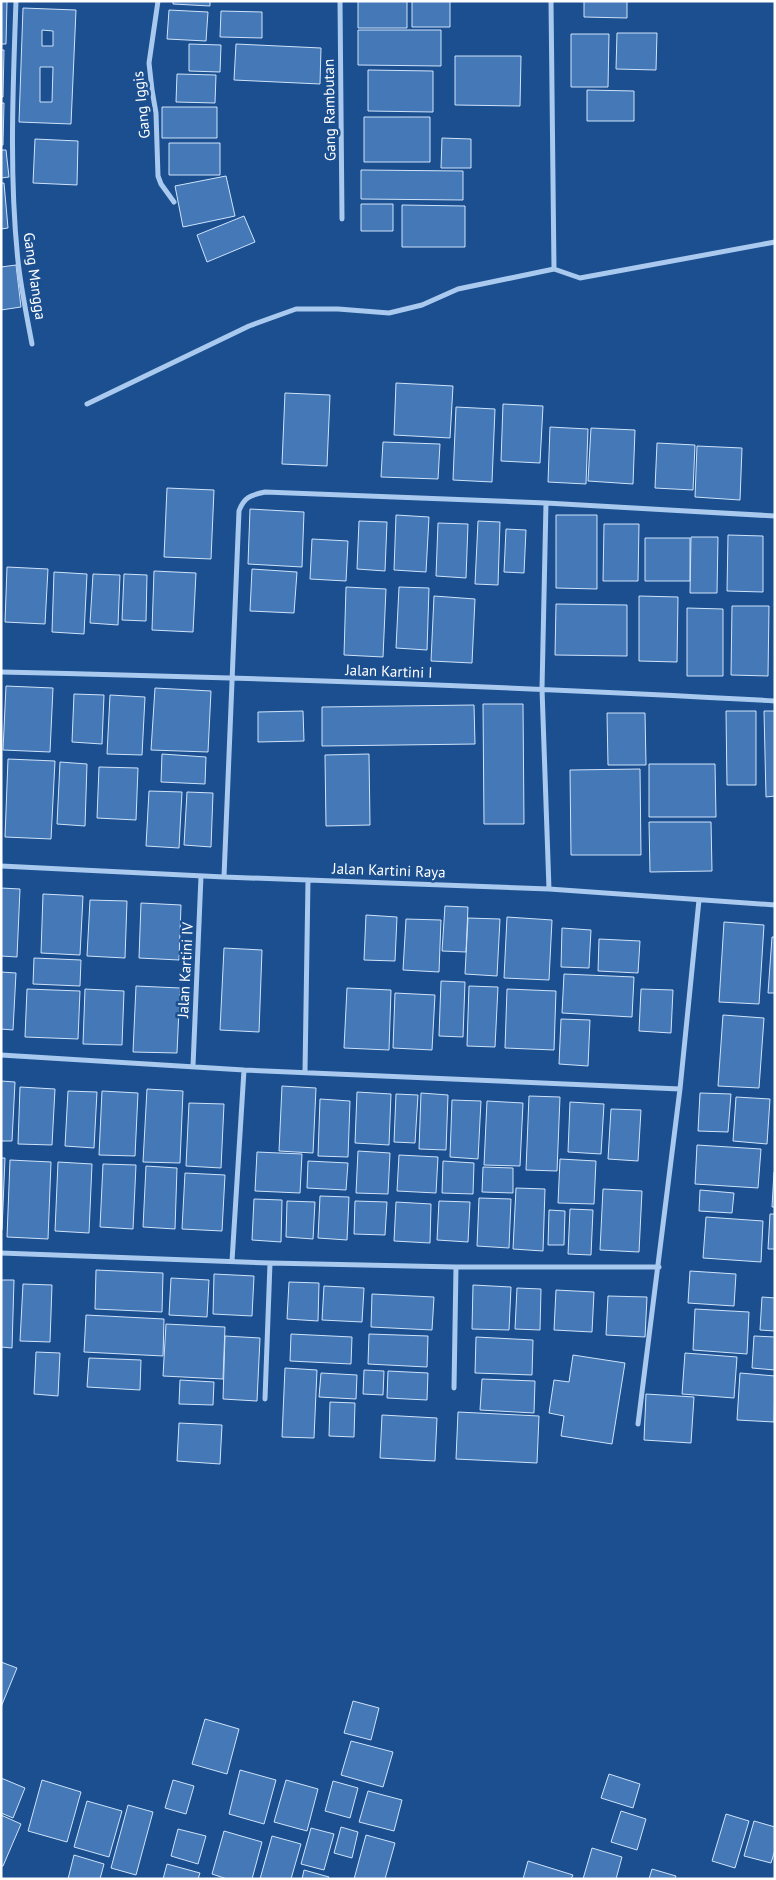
<svg xmlns="http://www.w3.org/2000/svg" width="776" height="1880" font-family="'PT Sans',sans-serif">
<rect width="100%" height="100%" fill="#1b4f8f"/>
<path fill="#4478b7" stroke="#cfe3fa" fill-rule="evenodd" d="M1,1H7L6,44H1Z
M173,1H210V6L173,4Z
M358,1H407V28H358Z
M412,1H450V27H412Z
M584,1H627V18L584,17Z
M23,8L76,10L71,124L19,122ZM42,30L53,31V46H42ZM40,67H53L52,102H40Z
M169,10L208,12L206,41L167,39Z
M221,11L262,12V38L220,37Z
M358,30H441V66L358,65Z
M617,33H657L656,70L616,69Z
M571,34H609L608,87H571Z
M189,44L221,45L220,72L189,71Z
M236,44L321,48L320,84L234,80Z
M1,50H4L3,97H1Z
M455,56H521L520,106L455,105Z
M368,70L433,71V112L368,111Z
M177,74L216,75L215,103L176,102Z
M587,90L634,91V121H587Z
M1,103H4L3,145H1Z
M162,107H217V138H162Z
M364,117H430V162H364Z
M442,138L471,139V168H441Z
M35,139L78,141L77,185L33,183Z
M169,143H220V175H169Z
M1,150H6L9,177L1,178Z
M361,170L463,171V200L361,199Z
M226,176L235,216L183,227L175,186Z
M1,183H4L8,228L1,229Z
M361,204H393V231H361Z
M402,205L465,206V247H402Z
M244,216L255,242L207,262L197,235Z
M16,265L21,307L1,310V267Z
M396,383L453,386L450,438L394,435Z
M285,393L330,395L327,466L282,464Z
M503,404L543,406L540,463L501,461Z
M456,407L495,409L492,482L453,480Z
M550,427L588,429L586,484L548,482Z
M591,428L635,430L633,484L588,481Z
M383,442L440,444L438,479L381,477Z
M657,443L695,445L693,490L655,488Z
M697,446L742,448L740,500L695,497Z
M167,488L214,490L211,559L164,557Z
M250,509L304,512L302,567L248,564Z
M396,515L429,517L426,572L394,570Z
M556,515H597V589L556,588Z
M359,521L387,522L385,571L357,569Z
M478,521L500,522L498,585L475,584Z
M438,523L468,524L466,578L436,576Z
M604,524H639L638,581H603Z
M506,529L526,530L524,573L504,572Z
M728,535L763,536V592L727,591Z
M691,537H718L717,593H690Z
M645,538H690V581H645Z
M312,539L348,541L346,581L310,579Z
M7,567L48,569L45,624L5,622Z
M252,569L297,572L294,613L250,611Z
M154,571L196,573L193,632L152,630Z
M54,572L87,574L84,634L52,632Z
M93,574L120,575L118,625L90,623Z
M124,574L147,575L146,621L122,620Z
M346,587L386,589L383,657L344,655Z
M399,587L429,588L427,650L396,648Z
M434,596L475,599L472,663L431,661Z
M639,596L678,597L677,662L639,661Z
M556,604L627,605V656L555,655Z
M732,606H769L768,676L731,675Z
M687,608L723,609V676H687Z
M6,686L53,688L50,752L3,750Z
M155,688L211,691L208,752L151,750Z
M74,694L104,695L102,744L72,742Z
M110,695L145,697L142,755L107,754Z
M483,704H523L524,824H484Z
M474,705L475,744L322,746V707Z
M303,711L304,741L258,742V712Z
M726,711H756V785H727Z
M764,711H775V796L766,797Z
M607,713H645L646,765H608Z
M162,754L206,757L205,784L161,782Z
M369,754L370,825L326,826L325,755Z
M8,759L55,761L51,839L5,837Z
M60,762L87,764L85,826L57,824Z
M649,764H715L716,817H649Z
M99,767L138,768L136,820L97,818Z
M640,769L641,855H571L570,770Z
M149,791L182,792L179,848L146,846Z
M187,792L213,793L211,847L184,845Z
M649,822H711L712,871L650,872Z
M1,888L20,889L17,957L1,956Z
M43,894L83,896L80,955L41,953Z
M90,900L127,901L125,958L87,956Z
M141,903L181,905L179,960L139,958Z
M445,906L468,907L466,952L442,951Z
M366,915L397,917L395,961L364,960Z
M507,917L552,920L549,980L504,978Z
M468,918L500,919L497,976L465,974Z
M406,919L441,920L439,972L403,970Z
M724,922L764,925L759,1004L719,1002Z
M562,928L591,930L589,968L561,967Z
M772,937H775V993H768Z
M599,939L640,941L638,973L598,971Z
M224,948L262,950L259,1032L220,1030Z
M34,958L81,960L80,986L33,984Z
M1,972L16,973L13,1030L1,1029Z
M564,974L634,977L632,1017L562,1013Z
M441,981L465,982L463,1037L439,1036Z
M136,986L180,988L177,1053L133,1052Z
M469,986L498,987L495,1047L467,1046Z
M347,988L391,990L389,1050L344,1048Z
M27,989L80,991L78,1039L25,1037Z
M85,989L124,991L122,1045L83,1044Z
M507,989L556,991L554,1050L505,1048Z
M641,989L673,990L671,1033L639,1031Z
M395,993L435,995L432,1050L393,1048Z
M723,1015L764,1018L759,1088L718,1086Z
M561,1019L590,1020L588,1066L559,1064Z
M1,1081L15,1082L12,1141H1Z
M282,1086L316,1088L313,1153L279,1151Z
M20,1087L55,1089L52,1145L18,1144Z
M147,1089L183,1091L180,1163L143,1162Z
M68,1091L97,1092L94,1148L65,1146Z
M102,1091L138,1093L135,1156L99,1155Z
M357,1092L391,1094L389,1145L355,1143Z
M421,1093L448,1095L446,1150L419,1149Z
M700,1093L731,1094L728,1132L698,1131Z
M396,1094L418,1095L415,1143L394,1142Z
M529,1096L560,1097L557,1171L526,1170Z
M736,1097L770,1099L767,1144L733,1141Z
M320,1099L350,1101L348,1157L318,1156Z
M452,1100L481,1101L478,1159L450,1157Z
M487,1101L523,1103L520,1166L484,1165Z
M570,1102L604,1104L601,1154L568,1152Z
M189,1103L224,1104L221,1168L186,1166Z
M611,1109L641,1110L638,1161L608,1159Z
M697,1145L761,1149L758,1188L695,1184Z
M358,1151L390,1153L388,1194L356,1193Z
M257,1152L302,1154L300,1193L255,1191Z
M399,1155L438,1157L436,1193L397,1191Z
M1,1158H5L2,1230H1Z
M560,1159L596,1161L594,1204L558,1203Z
M10,1160L51,1162L48,1239L7,1237Z
M308,1161L348,1163L346,1190L307,1188Z
M443,1161L474,1163L473,1194L442,1193Z
M58,1162L92,1164L89,1233L55,1231Z
M103,1164L136,1165L133,1229L100,1227Z
M146,1166L177,1168L175,1229L143,1227Z
M483,1167L513,1168V1193L482,1192Z
M774,1172H775V1207H772Z
M185,1173L225,1175L222,1231L182,1229Z
M516,1188L545,1189L543,1251L513,1249Z
M603,1189L642,1191L639,1252L600,1250Z
M700,1190L734,1193L732,1213L699,1211Z
M320,1196L349,1197L347,1240L318,1238Z
M479,1198L511,1199L509,1248L477,1246Z
M254,1199L282,1200L281,1242L252,1240Z
M287,1201L315,1202L313,1239L286,1237Z
M355,1201L387,1202L385,1235L354,1234Z
M439,1201L470,1202L468,1242L437,1240Z
M396,1202L431,1204L430,1243L394,1241Z
M570,1209L593,1210L591,1255L568,1254Z
M549,1210L565,1211L564,1245H548Z
M770,1214H775V1249H768Z
M706,1217L763,1221L761,1262L703,1258Z
M96,1270L163,1273L162,1312L95,1309Z
M690,1271L736,1274L734,1306L688,1303Z
M214,1274L254,1276L252,1316L213,1314Z
M171,1278L209,1280L207,1317L169,1315Z
M1,1280H14L12,1348L1,1347Z
M289,1282L319,1283L318,1321L287,1319Z
M23,1284L52,1285L50,1342L20,1341Z
M473,1285L511,1287L509,1330L472,1329Z
M324,1286L364,1288L362,1322L322,1320Z
M517,1288L541,1289L540,1330L515,1329Z
M556,1290L594,1292L592,1332L554,1330Z
M372,1294L434,1297L432,1330L371,1327Z
M608,1296L647,1297L645,1337L606,1335Z
M762,1297L775,1298V1331L760,1330Z
M695,1309L749,1312L747,1354L693,1350Z
M86,1315L164,1319L163,1356L84,1352Z
M166,1324L225,1327L223,1379L163,1376Z
M291,1334L352,1337L351,1364L290,1361Z
M369,1334L428,1336L427,1367L368,1364Z
M225,1336L260,1338L257,1401L223,1399Z
M754,1336L775,1337V1370L752,1368Z
M476,1337L533,1340L532,1375L475,1373Z
M36,1352L60,1353L58,1396L34,1394Z
M685,1353L737,1357L734,1398L682,1394Z
M573,1355L625,1363L612,1444L561,1436L564,1416L549,1413L554,1380L569,1382Z
M89,1358L141,1360L140,1390L87,1387Z
M285,1368L317,1370L314,1438L282,1437Z
M364,1370L384,1371L383,1395L363,1394Z
M388,1371L428,1373L427,1400L387,1398Z
M321,1373L357,1375L356,1399L319,1397Z
M740,1373L775,1376L774,1422L737,1420Z
M482,1379L535,1381L534,1413L480,1410Z
M180,1380L214,1382L213,1405L179,1404Z
M646,1394L694,1397L691,1443L644,1440Z
M330,1402L355,1403L354,1437L329,1436Z
M458,1412L539,1416L537,1463L456,1459Z
M382,1415L437,1418L435,1461L380,1458Z
M179,1423L222,1425L220,1464L177,1461Z
M1,1662L17,1668L1,1707Z
M353,1701L379,1708L371,1740L344,1733Z
M205,1719L239,1729L227,1774L192,1764Z
M351,1741L393,1752L383,1787L341,1775Z
M240,1770L276,1780L264,1824L229,1814Z
M609,1774L640,1784L633,1808L601,1798Z
M1,1778L25,1788L13,1818L1,1813Z
M42,1780L81,1792L67,1842L28,1831Z
M173,1780L194,1786L186,1814L165,1808Z
M286,1780L318,1789L307,1831L274,1822Z
M333,1781L358,1788L350,1818L325,1811Z
M368,1791L402,1800L394,1831L359,1822Z
M87,1801L122,1811L109,1857L74,1847Z
M128,1805L153,1812L136,1875L111,1868Z
M621,1811L646,1819L637,1850L611,1842Z
M726,1814L749,1821L735,1868L712,1861Z
M1,1815L21,1824L3,1866H1Z
M754,1821L775,1827V1850L771,1863L744,1856Z
M341,1827L358,1832L352,1858L334,1853Z
M311,1828L334,1834L324,1870L301,1864Z
M178,1829L206,1836L198,1864L171,1856Z
M224,1831L262,1842L252,1879H227L212,1874Z
M366,1835L395,1843L385,1879H354Z
M272,1836L301,1844L291,1879H260Z
M592,1848L622,1857L616,1879H583Z
M74,1855L104,1864L100,1879H68Z
M528,1861L573,1875L571,1879H523Z
M167,1864L200,1873L198,1879H163Z
M652,1869L676,1876L675,1879H649Z
M304,1870L329,1877L328,1879H302Z"/>
<g fill="none" stroke-linecap="round" stroke-linejoin="round">
<path stroke="#a9c9ee" stroke-width="5" d="M16,1C13,88 9,175 18,261C21,289 27,317 32,344
M158,1L149,63L152,90L156,113L158,176L161,184L174,202
M340,1L342,219
M551,1L554,269
M87,404L249,326L296,309H338L389,313L422,305L458,289L554,269L580,278L775,242
M546,503L542,689L549,889
M1,672C259,678 517,686 775,701
M1,866L224,877L549,889L775,905
M224,877L239,511C244,497 251,495 265,492L546,503L775,516
M1,1055L244,1070L680,1089
M193,1066L201,876
M305,1072L308,880
M1,1253L270,1263L456,1267H659
M232,1261L244,1070
M454,1388L456,1267
M265,1399L270,1263
M638,1424L680,1089L699,900"/>
</g>
<g text-anchor="middle" dominant-baseline="central" stroke-width="5" stroke-linejoin="round" paint-order="stroke">
<g font-size="15" fill="#fff" stroke="#1b4f8f">
<text transform="translate(141 105) rotate(-96)">Gang Iggis</text>
<text transform="translate(329 110) rotate(-91)">Gang Rambutan</text>
<text transform="translate(35 276) rotate(82)">Gang Mangga</text>
<text transform="translate(389 671) rotate(2)">Jalan Kartini I</text>
<text transform="translate(389 870) rotate(2)">Jalan Kartini Raya</text>
<text transform="translate(185 970) rotate(-87)">Jalan Kartini IV</text>
</g>
</g>
<rect width="776" height="1880" fill="none" stroke="#ffffff" stroke-width="5"/>
</svg>
